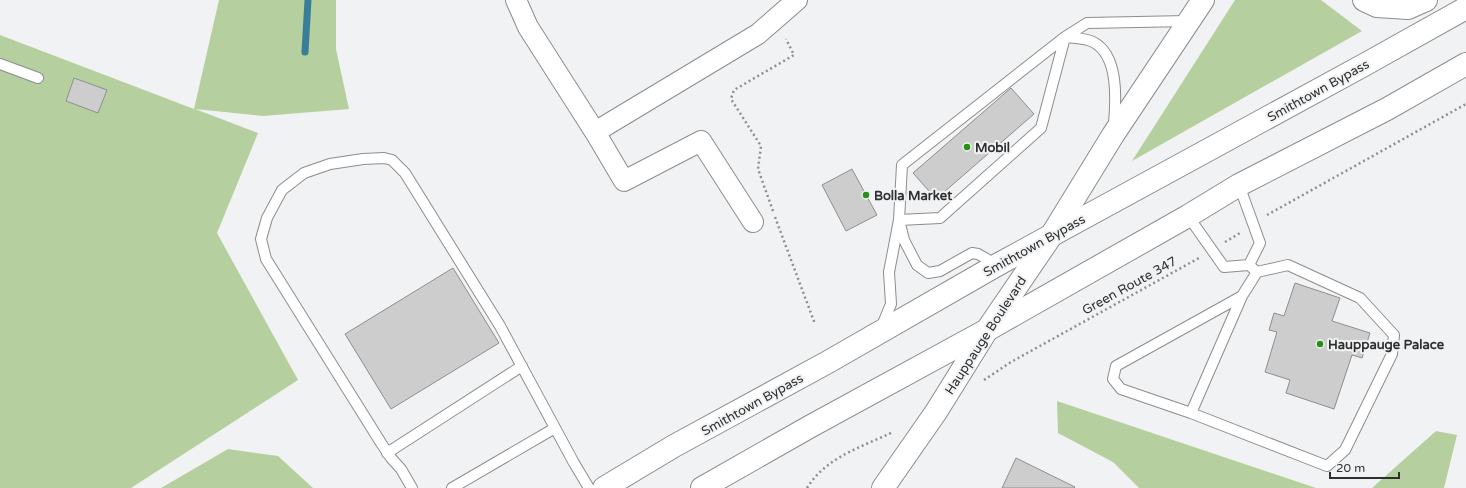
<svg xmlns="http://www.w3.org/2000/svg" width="1466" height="488" viewBox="0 0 1466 488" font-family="'Varela Round',sans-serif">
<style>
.green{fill:#b5d09e}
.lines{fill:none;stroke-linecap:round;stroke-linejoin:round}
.stream{stroke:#397e98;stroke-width:7}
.building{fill:#cecdce;stroke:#8f8e8f}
.lane-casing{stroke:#8c8d8e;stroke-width:12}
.street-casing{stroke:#8c8d8e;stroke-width:22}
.primary-casing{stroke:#8c8d8e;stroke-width:24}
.highway-casing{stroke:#8c8d8e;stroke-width:24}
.path{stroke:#8e8f90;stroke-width:2.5;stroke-dasharray:2 3;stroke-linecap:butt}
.lane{stroke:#fff;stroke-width:10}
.street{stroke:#fff;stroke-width:20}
.primary{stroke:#fff;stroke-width:22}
.highway{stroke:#fff;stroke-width:22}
.poi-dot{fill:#289014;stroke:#f1f2f3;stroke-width:1.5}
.labels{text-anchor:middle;stroke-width:4;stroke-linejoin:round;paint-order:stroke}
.street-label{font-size:13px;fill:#2f2f30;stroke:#f1f2f3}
.poi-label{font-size:13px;font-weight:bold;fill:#2f2f30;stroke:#f1f2f3;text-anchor:start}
</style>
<rect width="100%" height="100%" fill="#f1f2f3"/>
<path class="green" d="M219,0H336V49L349,109L263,116L195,109L258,133L217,233L298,380L131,488H0V35L194,109Z
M1235,0H1321L1362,31L1132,161Z
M1057,401L1316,488H1139L1113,462L1058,433Z
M1436,431L1457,435L1444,488H1372Z
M228,449L278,456L313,488H161Z"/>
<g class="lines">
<path class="stream" d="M305,52L308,0"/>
</g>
<path class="building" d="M74,78L107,90L98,113L66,101Z
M1011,88L1034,114L936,199L913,173Z
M852,169L877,215L846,231L822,185Z
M453,268L499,343L391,409L345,334Z
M1295,283L1340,298L1332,321L1370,333L1362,358L1352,355L1334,409L1286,393L1290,380L1265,372L1277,332L1269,330L1274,313L1284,316Z
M1016,458L1075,487L1074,488H1002Z"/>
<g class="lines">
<defs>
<path id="lane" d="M1065,37C1073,38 1085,38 1093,42C1119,55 1116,100 1114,124
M0,64L38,78
M1239,185L1260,243L1249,265
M1188,216L1224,267L1249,265L1257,272L1242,296L1191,413L1327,466L1345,450L1392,354L1394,335L1360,298L1288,265L1257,272
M899,220L940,218L1041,128L1065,37
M900,224L904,240L917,265L928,273L940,271L972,253L978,254L997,265
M881,328L891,304L889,272L899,220L902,165L1065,37L1087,23L1188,21
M1191,413L1121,389L1113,379L1116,366L1242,296
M387,453L522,366
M412,488L401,469L391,458L381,443L266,259L261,239L267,218L282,190L304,173L330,164L363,159L384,158L392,160L405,173L500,326L574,463L589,488
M452,488L555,428"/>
<path id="street" d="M516,0L528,27L595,132
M753,222L701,141L624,181L595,132L758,34L797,0"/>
<path id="primary" d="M883,488L936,412L987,330L1051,236L1113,135L1203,0"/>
<path id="highway" d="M1364,0L1377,6L1408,8L1426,0
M604,488L674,446L828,362L997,265L1364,65L1466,8
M702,488L811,426L987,330L1188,216L1239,185L1387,109L1466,64"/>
</defs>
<use href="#lane" class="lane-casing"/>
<use href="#street" class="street-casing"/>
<use href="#primary" class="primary-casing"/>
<use href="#highway" class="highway-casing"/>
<path class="path" d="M773,211L758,169L761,146L731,99L734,90L794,55L786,39
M1267,215L1466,104
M775,217L815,324
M1225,242L1240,233
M984,380L1011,362L1199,258
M807,488C826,457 862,447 893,432"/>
<use href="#lane" class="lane"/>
<use href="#street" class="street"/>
<use href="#primary" class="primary"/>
<use href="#highway" class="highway"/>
</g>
<g class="poi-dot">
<circle cx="967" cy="147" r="4"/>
<circle cx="866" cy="195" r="4"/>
<circle cx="1320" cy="344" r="4"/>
</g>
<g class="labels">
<g class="street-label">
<text transform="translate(1318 90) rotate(-29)" y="5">Smithtown Bypass</text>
<text transform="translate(1034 245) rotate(-29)" y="5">Smithtown Bypass</text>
<text transform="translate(1129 285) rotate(-29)" y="5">Green Route 347</text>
<text transform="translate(985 335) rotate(-57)" y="5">Hauppauge Boulevard</text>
<text transform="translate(752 404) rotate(-29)" y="5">Smithtown Bypass</text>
</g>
<g class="poi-label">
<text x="975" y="152">Mobil</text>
<text x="874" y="200">Bolla Market</text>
<text x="1328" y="349">Hauppauge Palace</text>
</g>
</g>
<path d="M1330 472v6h69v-6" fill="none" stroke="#2f2f30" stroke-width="2"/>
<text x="1336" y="472" font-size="12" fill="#2f2f30" stroke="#f1f2f3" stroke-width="3" paint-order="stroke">20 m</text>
</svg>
